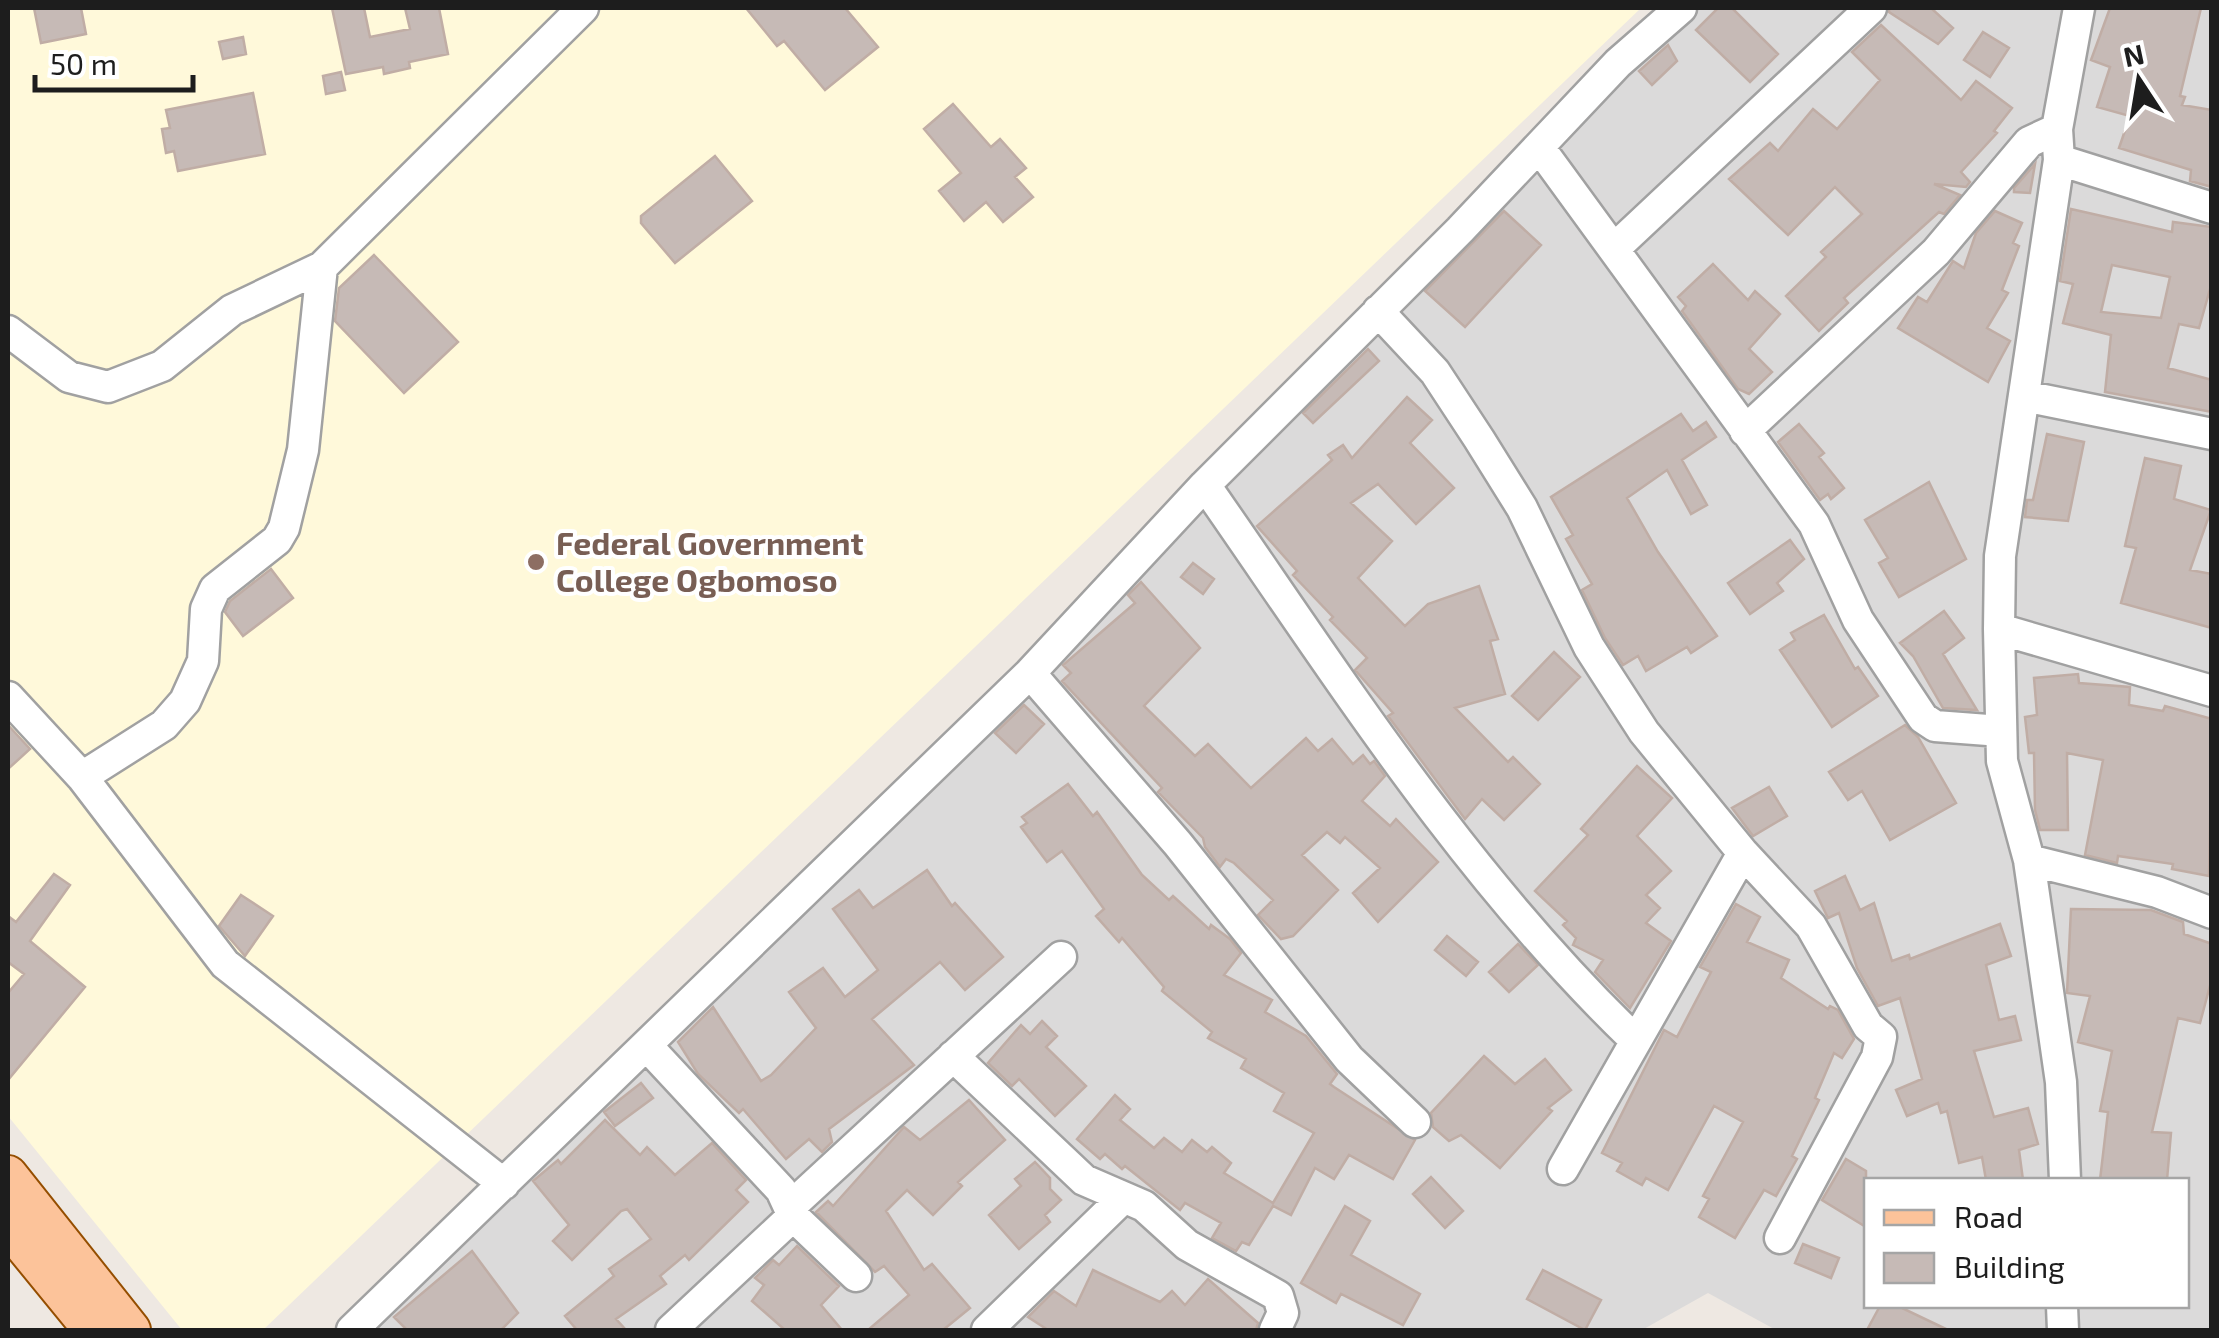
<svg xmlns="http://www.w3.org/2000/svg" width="2219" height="1338" viewBox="0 0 2219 1338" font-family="'Exo 2',sans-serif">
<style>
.residential{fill:#dbdada;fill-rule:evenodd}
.education{fill:#fff9da}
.building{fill:#c6bab6;stroke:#c0ada5;stroke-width:2.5;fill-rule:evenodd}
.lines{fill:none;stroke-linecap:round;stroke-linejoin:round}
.minor-casing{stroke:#a1a1a1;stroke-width:35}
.major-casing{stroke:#954e00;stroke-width:42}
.minor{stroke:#fff;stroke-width:30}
.major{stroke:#fcc39a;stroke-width:38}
.education-dot{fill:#8d6e63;stroke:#fff;stroke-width:4}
.labels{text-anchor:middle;stroke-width:8;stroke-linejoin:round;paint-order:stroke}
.education-label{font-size:32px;font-weight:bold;fill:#785e54;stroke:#fff;text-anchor:start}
</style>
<rect width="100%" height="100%" fill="#eee8e2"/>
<path class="residential" d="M1690,8H2211V1330H1776L1708,1293L1642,1330H368ZM1866,1180H2186V1306H1866Z"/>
<path class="education" d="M8,8H1641L263,1330H182L8,1116Z"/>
<path class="building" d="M34,8H81L86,34L41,43Z
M332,8H364L370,37L410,29L405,8H439L448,54L409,62L410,68L384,74L383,67L346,74Z
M746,8H845L878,47L825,90L784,41L777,46Z
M1718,8H1732L1778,54L1750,82L1696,30Z
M1889,8H1931L1953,28L1938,44L1889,12Z
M2110,8H2201L2180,96L2185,97L2182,105L2212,110V187L2190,181L2191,170L2119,148L2130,116L2097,107L2110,67L2091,60Z
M1881,25L1961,100L1976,81L2012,108L1994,131L1997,133L1961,172L1970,182L1966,187L1934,184L1960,195L1944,214L1939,212L1844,298L1848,303L1819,331L1786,296L1826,257L1821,252L1862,214L1835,187L1788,235L1729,179L1770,143L1778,151L1813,109L1837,129L1880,80L1852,52Z
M1983,32L2009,48L1990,77L1964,60Z
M243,37L246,54L223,59L219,42Z
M1668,45L1677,61L1652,85L1639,71Z
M341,72L345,90L326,94L323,76Z
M253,93L265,154L178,171L174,151L166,153L162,129L170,128L166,110Z
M953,104L991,147L1000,139L1026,168L1015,177L1033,197L1003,222L986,202L964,221L939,191L961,173L924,129Z
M715,156L752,201L675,263L641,223V216Z
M2035,164L2030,193L2014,192V188Z
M2071,209L2172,232L2173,222L2212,227V282L2199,328L2179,324L2168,368L2212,380V412L2105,392L2111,335L2063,323L2073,284L2060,281ZM2112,265L2170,277L2161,318L2101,312Z
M1504,211L1541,245L1465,327L1425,291Z
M1995,211L2022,223L2013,243L2019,246L2002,290L2008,293L1987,328L2010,341L1988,382L1898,328L1918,297L1927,302L1953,261L1964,268L1976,233Z
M374,255L458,342L404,393L335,321L339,288Z
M1713,264L1748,300L1755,291L1780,314L1749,349L1772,372L1749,394L1738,389L1682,311L1686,306L1678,297Z
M1368,349L1379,361L1313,423L1303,413Z
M1407,397L1432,420L1410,443L1454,488L1416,524L1378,484L1351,503L1392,541L1358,578L1405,626L1428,604L1479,586L1498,639L1490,641L1505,694L1455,708L1508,762L1513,757L1540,784L1504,820L1482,799L1465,819L1388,716L1393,713L1355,670L1367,658L1330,620L1333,617L1293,575L1297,571L1257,526L1332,460L1328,455L1343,445L1352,458Z
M1681,414L1693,431L1706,422L1716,437L1682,460L1707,505L1691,514L1667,470L1627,498L1658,552L1717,636L1691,653L1687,647L1646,671L1638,656L1623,665L1605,638L1582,590L1592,584L1566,539L1573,535L1551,497Z
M1799,424L1824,453L1819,457L1844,488L1831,499L1828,494L1820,500L1778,442Z
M2047,434L2084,442L2068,521L2025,517L2027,500H2033Z
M2145,458L2181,466L2174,499L2211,510L2190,570L2212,574V628L2121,603L2136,548L2125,546Z
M1929,482L1966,559L1899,597L1879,563L1888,558L1865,520Z
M1790,540L1804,559L1777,583L1783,591L1750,614L1728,583Z
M1193,563L1214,579L1203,594L1181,577Z
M271,569L293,598L243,636L225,612L230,601Z
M1141,582L1200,648L1144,706L1195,756L1208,744L1251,788L1306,738L1318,751L1332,739L1353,764L1363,755L1370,764L1374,761L1385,776L1362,801L1390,826L1396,819L1438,862L1378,922L1353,893L1380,868L1345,837L1340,843L1327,832L1302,855L1338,890L1293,936L1281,939L1258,915L1273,900L1234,863L1226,859L1220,867L1205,847L1203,838L1158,792L1162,788L1062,681L1071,673L1063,665L1135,603L1128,595Z
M1944,611L1964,638L1943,654L1977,710L1943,708L1913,656L1900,643Z
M1824,615L1855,669L1858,667L1878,696L1832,727L1780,650L1795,640L1791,633Z
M1554,652L1580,677L1538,720L1512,696Z
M2078,674L2079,683L2130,687L2129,705L2163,711L2165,706L2212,719L2209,876L2172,869L2173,864L2118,856L2117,863L2085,855L2103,760L2067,753L2068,830H2040L2035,810L2034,753H2029L2025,717L2037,715L2034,678Z
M1024,705L1044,724L1016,753L995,733Z
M8,725L30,749L8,769Z
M1905,725L1918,737L1956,803L1890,840L1862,791L1848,800L1829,772Z
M1637,766L1672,798L1637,836L1671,871L1646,895L1660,908L1646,923L1671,941L1630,1008L1595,972L1603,960L1573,945L1576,938L1563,925L1567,921L1535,891L1588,835L1581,829Z
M1068,784L1093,816L1097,812L1142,875L1169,900L1173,896L1209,929L1211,925L1230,939L1241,953L1224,975L1272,1000L1265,1012L1306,1036L1337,1074L1330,1084L1334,1087L1415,1140L1393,1179L1349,1155L1334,1179L1315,1168L1291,1215L1273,1206L1249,1245L1242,1242L1236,1251L1212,1238L1221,1223L1185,1203L1180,1210L1125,1166L1122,1169L1105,1154L1100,1159L1077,1139L1115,1095L1130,1109L1120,1120L1154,1148L1164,1138L1182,1152L1192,1140L1207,1152L1212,1147L1231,1163L1224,1173L1273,1203L1314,1133L1274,1111L1284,1093L1241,1068L1246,1059L1208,1038L1212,1032L1162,991L1164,987L1122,938L1119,942L1096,916L1104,909L1062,851L1047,862L1021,827L1027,823L1022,817Z
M1769,787L1787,816L1753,836L1732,808Z
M927,870L952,906L955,903L1003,957L965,990L940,962L872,1019L914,1065L829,1129L832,1142L822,1152L809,1139L786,1159L743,1109L739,1113L698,1074L678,1042L713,1007L761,1081L771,1075L816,1028L789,992L823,968L845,997L878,970L833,909L859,890L873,908Z
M54,874L70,885L30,941L85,987L8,1080V993L24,974L8,962V916L16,922Z
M1845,876L1860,910L1874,903L1892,961L1909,955L1910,959L2000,924L2011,956L1986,965L1999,1020L2015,1016L2021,1040L1974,1051L1994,1117L2028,1108L2038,1144L2019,1150L2023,1180H1986L1982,1157L1959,1163L1947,1111L1941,1113L1938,1103L1907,1116L1896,1090L1922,1079L1900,998L1878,1006L1857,968L1839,913L1828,918L1815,891Z
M241,895L273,916L245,956L219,926Z
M1736,904L1760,917L1747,942L1789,960L1781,978L1828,1009L1830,1006L1838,1010L1854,1039L1842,1058L1834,1053L1815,1098L1819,1100L1792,1156L1797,1159L1776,1196L1764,1190L1735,1238L1699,1217L1709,1199L1703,1196L1743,1122L1714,1106L1668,1190L1646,1178L1642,1185L1617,1171L1622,1163L1602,1153L1664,1030L1677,1037L1711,972L1700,967Z
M2071,909L2151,910L2183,922L2184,934L2212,944V978L2200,1023L2178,1018L2152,1132L2171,1133L2167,1180H2100L2108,1112L2100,1111L2112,1051L2078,1042L2090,996L2067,993Z
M1447,936L1478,962L1466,976L1435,950Z
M1518,944L1538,965L1509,992L1489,972Z
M1042,1021L1057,1036L1046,1047L1086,1086L1055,1116L1019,1079L1012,1086L988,1063L1021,1025L1030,1034Z
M1484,1056L1515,1084L1545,1059L1571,1090L1548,1108L1552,1111L1500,1168L1461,1135L1449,1141L1433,1127L1431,1113Z
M641,1083L653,1098L615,1126L604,1112Z
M969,1100L1005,1140L958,1182L962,1186L933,1215L907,1190L886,1211L924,1270L932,1264L970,1308L943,1330H868L909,1295L884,1266L875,1272L816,1212L828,1201L833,1206L904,1127L920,1140Z
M605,1120L640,1155L647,1147L675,1175L712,1143L746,1180L736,1190L748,1202L689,1260L685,1255L660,1276L666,1284L616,1319L626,1330H577L565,1316L614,1276L609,1269L651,1239L627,1209L621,1211L572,1260L553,1241L569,1225L533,1181L558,1160L561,1164Z
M1846,1159L1866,1171V1227L1822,1200Z
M1035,1162L1050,1178V1189L1061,1200L1045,1215L1050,1222L1019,1249L989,1215L1021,1186L1015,1179Z
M1431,1177L1463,1211L1445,1228L1413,1194Z
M1345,1206L1370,1221L1351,1255L1420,1294L1403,1325L1341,1294L1336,1303L1301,1283Z
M1803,1244L1839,1258L1831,1278L1795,1263Z
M797,1246L839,1286L821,1305L842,1330H785L752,1301L764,1285L755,1278L773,1260L779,1265Z
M472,1251L518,1313L501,1330H407L394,1317Z
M1093,1270L1160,1302L1172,1291L1185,1305L1208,1279L1258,1323L1256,1330H1048L1028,1317L1054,1291L1076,1306Z
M1543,1270L1601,1300L1585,1330L1527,1299Z
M1880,1306H1898L1948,1330H1867Z"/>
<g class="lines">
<defs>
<path id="minor" d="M1539,147L1814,524L1858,620L1923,718L1935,726L2001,731
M2059,160L2212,208
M1615,248L1871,8
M1378,311L1435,372L1479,439L1522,508L1589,647L1644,732L1743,853L1811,926L1868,1026L1881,1037L1877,1057L1780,1238
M8,331L69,377L108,387L162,366L232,310L322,267
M2024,396L2212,434
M1745,431L1936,252L2029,142L2057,129
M1205,485C1340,679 1463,874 1633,1038
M1999,629L2212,691
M1030,673L1178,844L1349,1059L1415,1122
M8,697L82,777L225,964L504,1184
M82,777L164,725L185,701L203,661L206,609L215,589L277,540L284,528L303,450L322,267L583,8
M2029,860L2157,892L2212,913
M647,1046L781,1190L793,1216L671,1330
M953,1056L1084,1180L1144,1206L1187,1245L1278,1296L1283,1313L1275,1330
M1563,1169L1743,853
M2065,1180L2061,1082L2029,860L2002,761L1999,629L2000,556L2059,160L2057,129L2079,8
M790,1207L1061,957
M793,1216L856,1276
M2062,1306L2063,1330
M352,1330L1030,673L1205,485L1460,230L1618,63L1681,8
M987,1330L1122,1199"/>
<path id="major" d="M8,1175L131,1330
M8,1226L93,1330"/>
</defs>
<use href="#minor" class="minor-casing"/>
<use href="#major" class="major-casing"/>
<use href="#minor" class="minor"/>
<use href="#major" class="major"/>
</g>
<circle class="education-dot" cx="536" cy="562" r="10"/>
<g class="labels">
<g class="education-label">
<text x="556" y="555">Federal Government<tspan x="556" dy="37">College Ogbomoso</tspan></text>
</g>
</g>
<rect width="2219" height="1338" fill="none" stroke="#1d1d1d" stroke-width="20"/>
<rect x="1864" y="1178" width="325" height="130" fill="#ffffff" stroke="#a5a5a5" stroke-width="2.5"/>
<rect x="1884" y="1210" width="50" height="15" fill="#fcc39a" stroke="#a5a5a5" stroke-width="2.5"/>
<text x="1954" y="1228" font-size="30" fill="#1d1d1d">Road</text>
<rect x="1884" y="1253" width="50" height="30" fill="#c6bab6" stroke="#a5a5a5" stroke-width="2.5"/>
<text x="1954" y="1278" font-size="30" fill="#1d1d1d">Building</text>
<g transform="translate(2139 80) rotate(348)" stroke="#ffffff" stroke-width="8" paint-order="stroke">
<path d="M0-8L18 38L0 25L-18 38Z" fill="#1d1d1d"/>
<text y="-15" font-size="28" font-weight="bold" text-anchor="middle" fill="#1d1d1d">N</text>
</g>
<path d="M35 75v15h158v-15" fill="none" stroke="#1d1d1d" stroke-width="5"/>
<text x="50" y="75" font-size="30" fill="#1d1d1d" stroke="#ffffff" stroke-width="8" paint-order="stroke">50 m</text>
</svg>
